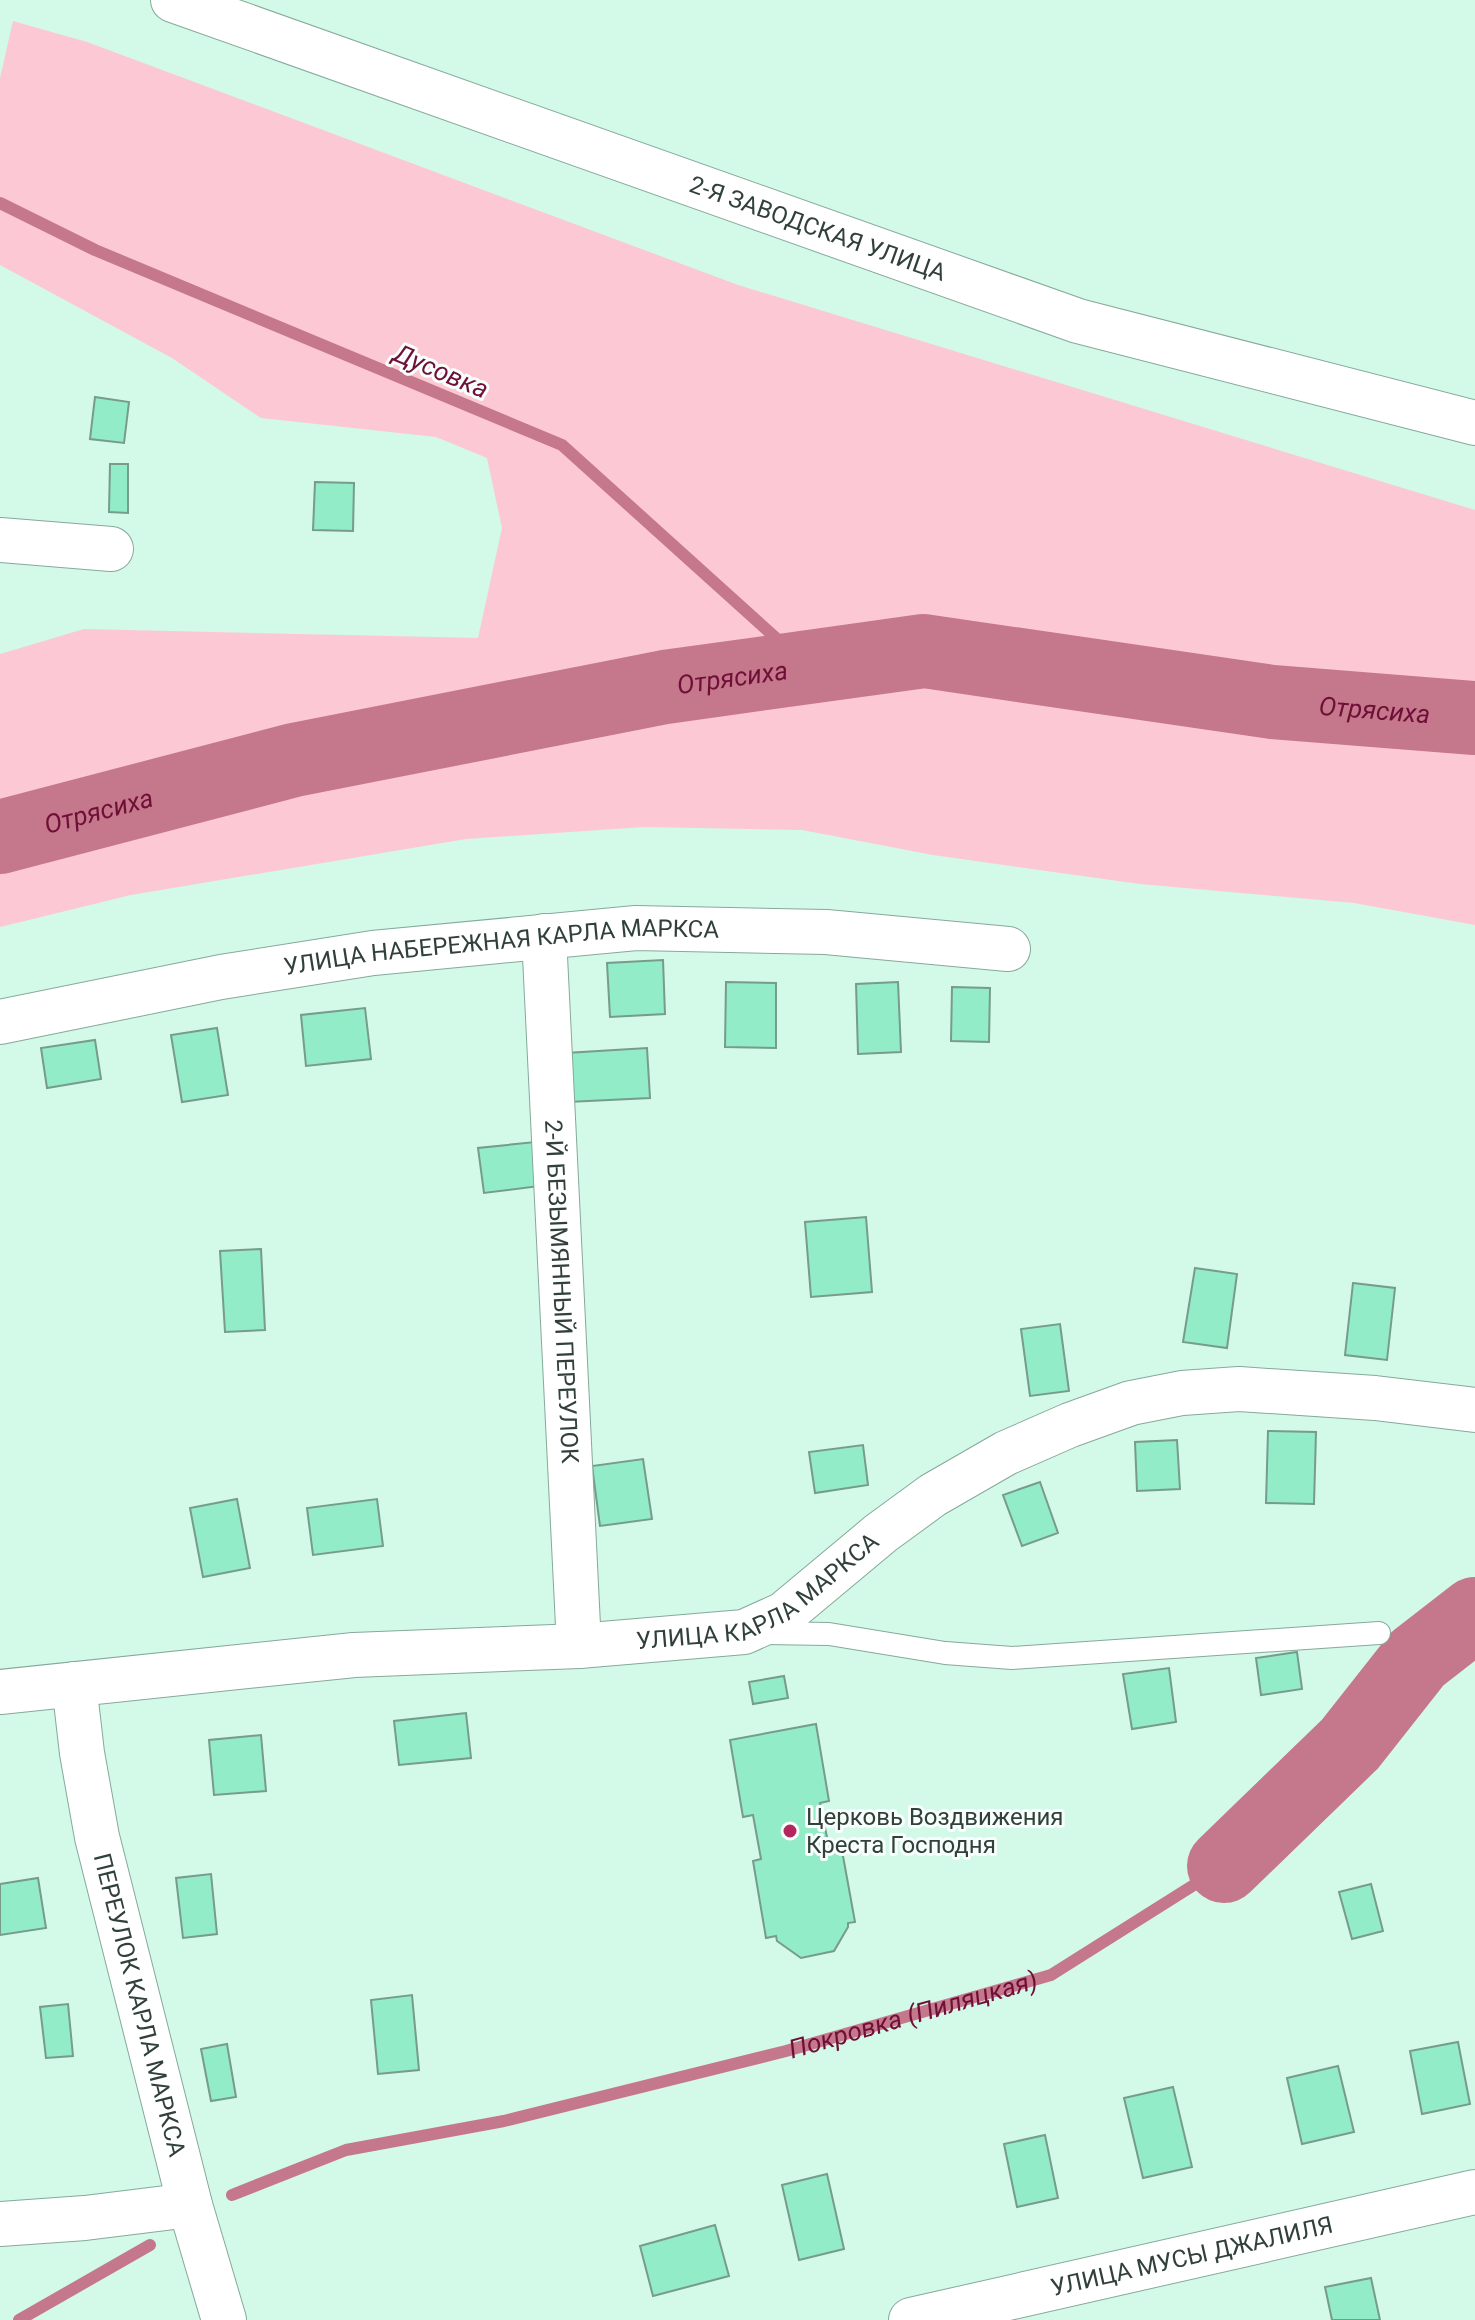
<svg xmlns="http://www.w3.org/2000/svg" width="1475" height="2320" viewBox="0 0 1475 2320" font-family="Roboto,sans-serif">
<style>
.green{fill:#fcc8d4}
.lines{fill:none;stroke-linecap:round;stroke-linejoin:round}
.stream{stroke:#c5778c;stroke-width:12}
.river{stroke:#c5778c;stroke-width:74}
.building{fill:#92ecc8;stroke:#779b8c;stroke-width:2}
.service-casing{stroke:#86a99a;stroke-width:24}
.minor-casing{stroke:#86a99a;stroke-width:46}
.service{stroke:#fff;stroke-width:22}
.minor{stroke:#fff;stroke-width:44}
.poi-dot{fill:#b3265e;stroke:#f7fefb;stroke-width:3}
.labels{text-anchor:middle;stroke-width:6;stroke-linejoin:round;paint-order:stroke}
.street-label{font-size:24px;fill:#31403a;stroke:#f7fefb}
.poi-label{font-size:24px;fill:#31403a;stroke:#f7fefb;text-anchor:start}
.water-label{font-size:26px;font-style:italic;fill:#6f0f37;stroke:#f7fefb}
</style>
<rect width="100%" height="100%" fill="#d3f9e8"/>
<path class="green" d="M13,21L87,42L738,285L1475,510V925L1354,903L1140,884L933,855L802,830L644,827L466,839L131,895L0,927V654L84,629L478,638L502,528L487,458L436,437L261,418L172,358L0,265V78Z"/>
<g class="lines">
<g class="stream">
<path d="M0,203L95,250L562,445L808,667"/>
<path id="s1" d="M232,2195L346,2150L504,2121L786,2051L1051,1975L1224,1866"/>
<path d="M19,2320L150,2245"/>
</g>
<g class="river">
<path id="s2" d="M0,837L294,760L665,687L924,651L1272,702L1475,718"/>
<path d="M1224,1866L1350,1744L1417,1659L1475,1614"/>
</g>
</g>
<path class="building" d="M95,397L129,402L124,443L90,439Z
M110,464H128V513L109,512Z
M315,482L354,483L353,531L313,530Z
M663,960L665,1014L610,1017L607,963Z
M726,982L776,983V1048L725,1047Z
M898,982L901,1052L858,1054L856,984Z
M952,987L990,988L989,1042L951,1041Z
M365,1008L371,1059L306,1066L301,1015Z
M217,1028L228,1095L182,1102L171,1035Z
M95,1040L101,1079L47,1088L41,1048Z
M647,1048L650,1098L568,1102L566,1053Z
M535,1142L540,1186L484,1193L478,1148Z
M866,1217L872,1292L811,1297L805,1222Z
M261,1249L265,1330L225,1332L220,1251Z
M1195,1268L1237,1274L1227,1348L1183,1342Z
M1353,1283L1395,1288L1387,1360L1345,1355Z
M1060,1324L1069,1391L1030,1396L1021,1329Z
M1268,1431L1316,1432L1314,1504L1266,1503Z
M1177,1440L1180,1489L1137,1491L1135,1442Z
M863,1445L868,1485L815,1493L809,1452Z
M643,1459L652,1519L600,1526L592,1466Z
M1040,1482L1058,1533L1022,1546L1003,1495Z
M237,1499L250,1568L203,1577L190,1508Z
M377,1499L383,1546L313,1555L307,1508Z
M1297,1652L1302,1689L1261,1695L1256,1658Z
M1169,1668L1176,1722L1132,1729L1123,1674Z
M784,1676L788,1698L753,1704L749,1682Z
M466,1713L471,1758L399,1765L394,1721Z
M816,1724L829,1801L820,1803L829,1847L841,1845L855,1922L848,1923V1927L834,1951L801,1958L777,1941L776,1936L766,1938L753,1861L761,1859L753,1815L743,1817L730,1740Z
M261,1735L266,1791L214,1795L209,1740Z
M211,1874L217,1934L183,1938L176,1878Z
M38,1878L46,1928L0,1935V1884Z
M1371,1884L1383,1931L1352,1939L1339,1892Z
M412,1995L419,2070L378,2074L371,2000Z
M68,2004L73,2056L46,2058L40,2007Z
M1458,2042L1470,2104L1422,2114L1410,2051Z
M227,2044L236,2097L211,2101L201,2049Z
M1338,2066L1354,2132L1302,2144L1287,2078Z
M1173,2087L1192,2167L1143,2178L1124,2098Z
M1045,2135L1058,2198L1017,2207L1004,2144Z
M827,2174L844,2249L799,2260L782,2185Z
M715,2225L729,2276L653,2296L640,2246Z
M1371,2278L1380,2320H1332L1325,2287Z"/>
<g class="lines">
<defs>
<path id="service" d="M765,1633L829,1634L945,1653L1012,1658L1379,1633"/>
<g id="minor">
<path id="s3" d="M173,0L1078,321L1475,423"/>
<path d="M0,540L111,549"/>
<path id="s4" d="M544,936L579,1646"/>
<path id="s5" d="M0,1022L221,977L373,953L636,928L826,932L1008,949"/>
<path id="s6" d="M74,1684L82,1753L97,1837L190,2205L224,2320"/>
<path id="s7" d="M0,1692L354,1655L579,1646L744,1632L784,1614L881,1533L933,1495L1006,1453L1070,1425L1131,1403L1182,1393L1239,1389L1375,1398L1475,1410"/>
<path d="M0,2224L85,2218L190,2205"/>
<path id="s8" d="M911,2320L1475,2192"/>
</g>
</defs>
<use href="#service" class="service-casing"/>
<use href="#minor" class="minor-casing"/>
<use href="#service" class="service"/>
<use href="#minor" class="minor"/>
</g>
<circle class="poi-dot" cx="790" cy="1831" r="8"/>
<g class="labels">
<g class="street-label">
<text dy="8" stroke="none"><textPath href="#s3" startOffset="684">2-Я ЗАВОДСКАЯ УЛИЦА</textPath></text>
<text dy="8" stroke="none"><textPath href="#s5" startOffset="508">УЛИЦА НАБЕРЕЖНАЯ КАРЛА МАРКСА</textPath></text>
<text dy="8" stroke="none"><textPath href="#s4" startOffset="356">2-Й БЕЗЫМЯННЫЙ ПЕРЕУЛОК</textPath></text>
<text dy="8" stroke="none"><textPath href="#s7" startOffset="774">УЛИЦА КАРЛА МАРКСА</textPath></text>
<text dy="8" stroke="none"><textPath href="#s6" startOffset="328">ПЕРЕУЛОК КАРЛА МАРКСА</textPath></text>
<text dy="8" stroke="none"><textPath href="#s8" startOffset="288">УЛИЦА МУСЫ ДЖАЛИЛЯ</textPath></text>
</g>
<g class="poi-label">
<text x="806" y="1825">Церковь Воздвижения<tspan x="806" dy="28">Креста Господня</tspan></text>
</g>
<g class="water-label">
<text transform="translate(441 371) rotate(23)" y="9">Дусовка</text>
<text dy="9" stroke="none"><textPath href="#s2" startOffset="750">Отрясиха</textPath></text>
<text dy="9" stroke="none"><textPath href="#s2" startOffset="1398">Отрясиха</textPath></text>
<text dy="9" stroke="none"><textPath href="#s2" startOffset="102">Отрясиха</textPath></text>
<text dy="9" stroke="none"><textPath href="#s1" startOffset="706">Покровка (Пиляцкая)</textPath></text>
</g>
</g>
</svg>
